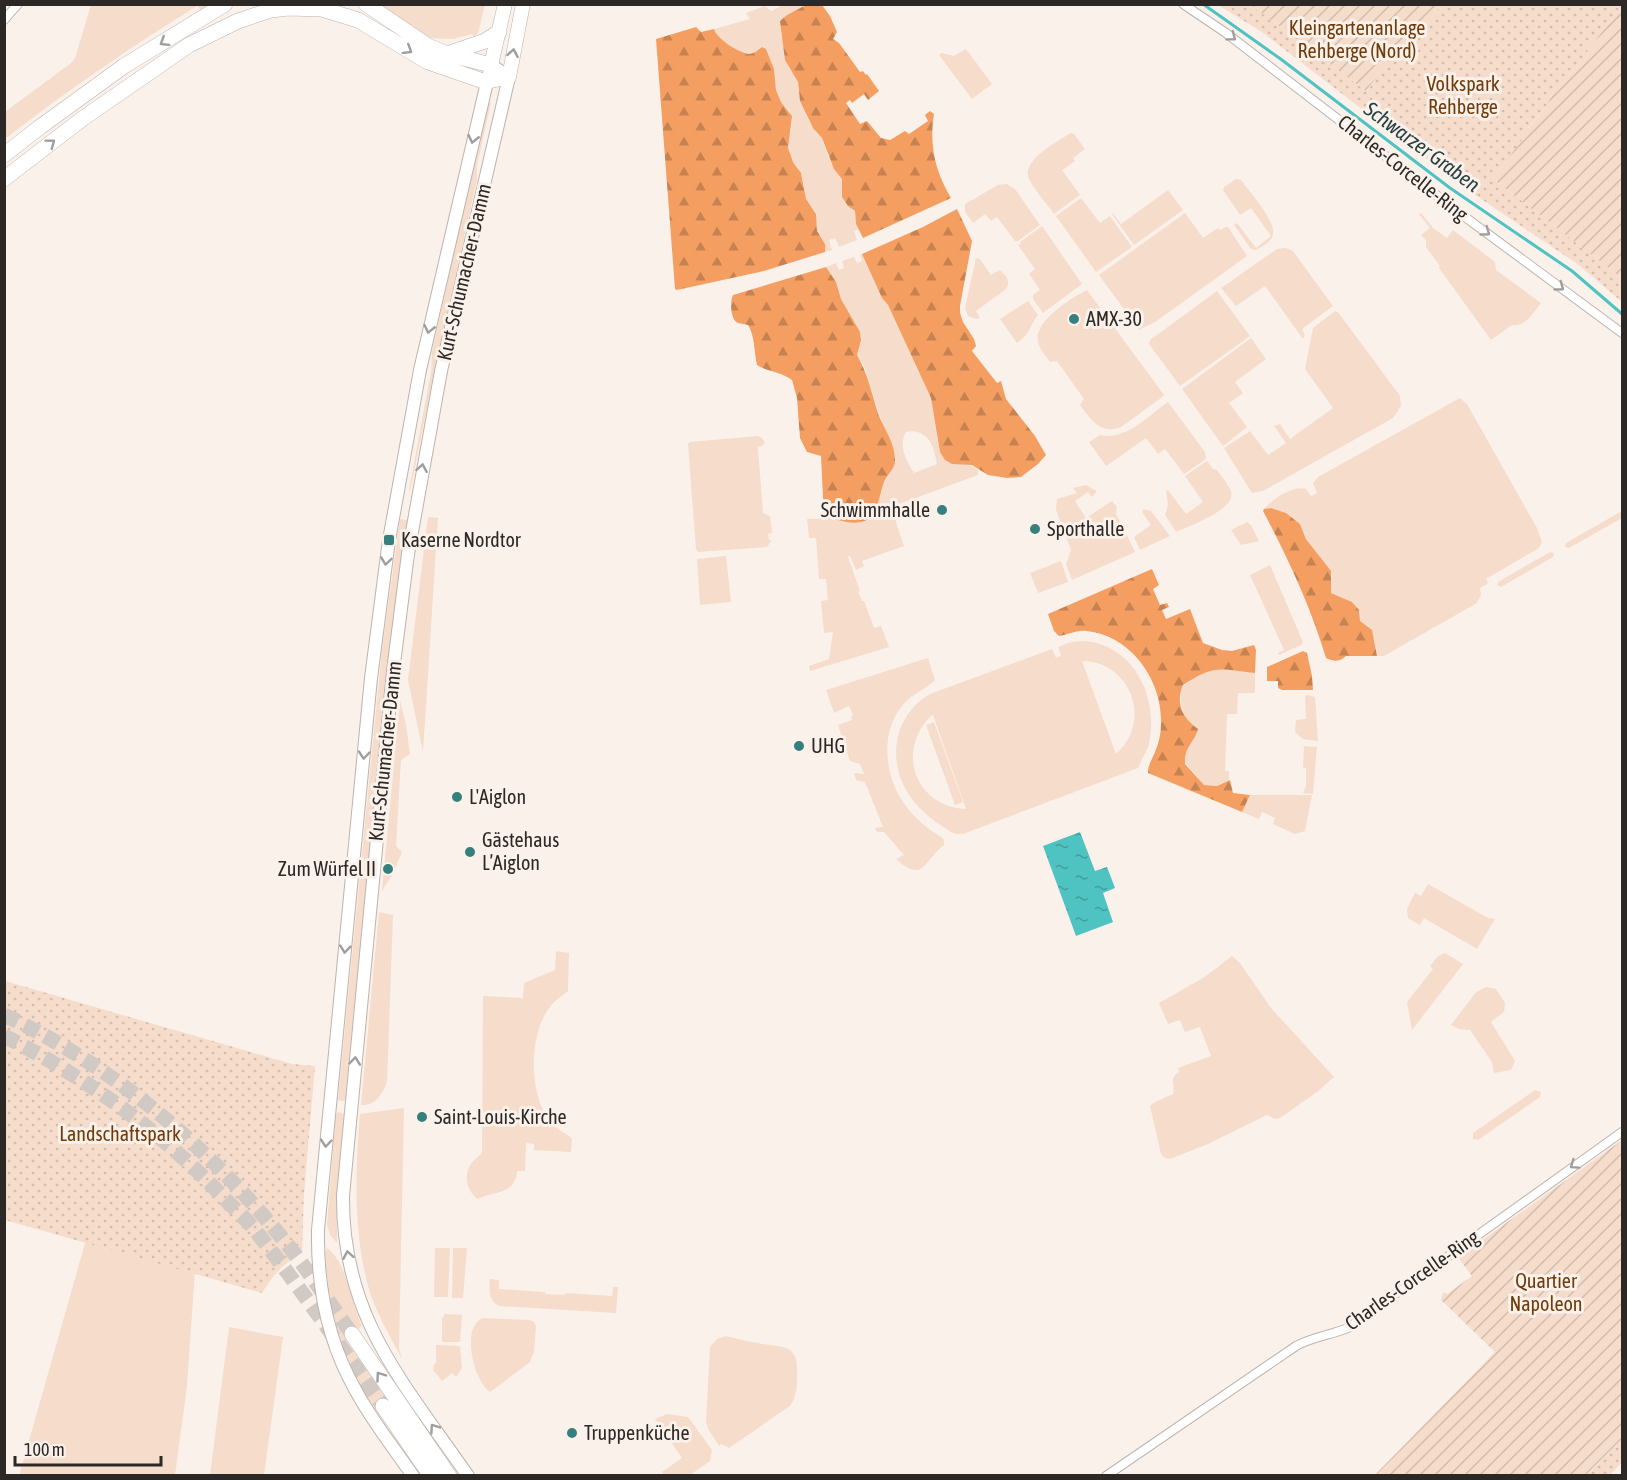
<svg xmlns="http://www.w3.org/2000/svg" width="1627" height="1480" viewBox="0 0 1627 1480" font-family="'Asap Condensed',sans-serif">
<style>
.grass{fill:#f6dccb;fill-rule:evenodd}
.forest{fill:url(#forest-firs)}
.park{fill:url(#park-dots)}
.garden{fill:url(#garden-furrows)}
.water{fill:url(#water-ripples)}
.lines{fill:none;stroke-linecap:round;stroke-linejoin:round}
.stream{stroke:#4fc2c2;stroke-width:3}
.highway-tunnel{stroke:#d1c9c4;stroke-width:15;stroke-dasharray:15 8;stroke-linecap:butt}
.street-casing{stroke:#bcb3ad;stroke-width:10}
.secondary-casing{stroke:#bcb3ad;stroke-width:14}
.primary-casing{stroke:#bcb3ad;stroke-width:15}
.highway-casing{stroke:#bcb3ad;stroke-width:16}
.street{stroke:#fff;stroke-width:8}
.secondary{stroke:#fff;stroke-width:12}
.primary{stroke:#fff;stroke-width:14}
.highway{stroke:#fff;stroke-width:15}
.oneway{stroke:#a09e9d}
.poi-dot{fill:#367f7f;stroke:#faf1eb;stroke-width:2}
.labels{text-anchor:middle;stroke-width:6;stroke-linejoin:round;paint-order:stroke}
.park-label{font-size:20px;fill:#703a09;stroke:#faf1eb}
.street-label{font-size:20px;fill:#2b2826;stroke:#faf1eb}
.poi-label{font-size:20px;fill:#2b2826;stroke:#faf1eb;text-anchor:start}
.water-label{font-size:21px;font-style:italic;fill:#274141;stroke:#faf1eb}
</style>
<defs>
<pattern id="forest-firs" width="22" height="20" patternUnits="userSpaceOnUse" patternTransform="scale(1.5)"><rect width="22" height="20" fill="#f49f61"/><path d="M5 1l3.5 6h-7zM16 11l3.5 6h-7z" fill="#c68250"/></pattern>
<pattern id="park-dots" width="8" height="8" patternUnits="userSpaceOnUse" patternTransform="scale(1.5)"><rect width="8" height="8" fill="#f6dccb"/><path d="M2 2h.1M6 6h.1" fill="none" stroke="#d3bdae" stroke-width="1.8" stroke-linecap="round"/></pattern>
<pattern id="garden-furrows" width="10" height="10" patternUnits="userSpaceOnUse" patternTransform="scale(1.5)"><rect width="10" height="10" fill="#f6dccb"/><path d="M-1 1l2-2M0 10L10 0M9 11l2-2" fill="none" stroke="#d3bdae"/></pattern>
<pattern id="water-ripples" width="26" height="14" patternUnits="userSpaceOnUse" patternTransform="scale(1.5)"><rect width="26" height="14" fill="#4fc2c2"/><path d="M2 4q2-2 4 0t4 0M15 11q2-2 4 0t4 0" fill="none" stroke="#429e9d"/></pattern>
</defs>
<rect width="100%" height="100%" fill="#faf1eb"/>
<path class="grass" d="M91,5H213L202,12L197,6C131,47 66,91 5,139V112L71,63L75,58Z
M378,5H485L478,33L474,37L472,34L453,39L425,38Z
M783,5H808L787,15L782,30L785,60L798,82L800,101L811,125L822,138L829,159L842,179V195L848,206L855,211L856,224L859,229L854,231L857,240L839,247L835,238L829,240L832,250L825,252V244L817,231L815,211L806,201L803,180L798,167L793,162L788,148L792,123L790,111L781,102L776,90L774,69L766,49C759,49 755,55 748,54C738,53 717,39 714,29L750,19L746,13L765,6L771,11Z
M966,49L992,84L972,99L939,55L942,53L954,56Z
M488,102L491,103L477,165V180L434,372L410,492L409,490L431,372L432,352Z
M1071,133L1074,134L1085,149L1073,158L1075,161L1062,170L1080,195L1054,214C1046,203 1035,191 1029,179C1020,161 1058,141 1071,133Z
M1236,179L1241,180C1249,191 1276,221 1273,234C1272,242 1262,247 1256,250L1251,249L1234,225L1237,223L1256,248L1271,236L1251,208L1240,215L1223,190L1224,187Z
M1007,184L1015,189L1040,225L1018,241H1015L997,217L991,221L985,214L973,223L965,212V204L998,185Z
M1168,190L1183,210L1134,245L1112,214L1113,213L1121,224Z
M1081,198L1100,223L1110,216L1132,247L1096,272L1056,216Z
M1185,213L1203,238L1218,228L1220,230L1225,227H1228L1247,256L1155,322L1139,330L1099,275Z
M1421,213L1433,228L1447,238L1453,230L1495,262L1496,270L1541,303C1533,313 1526,327 1512,325L1491,340L1439,268L1440,266L1426,247V240L1421,235L1430,228L1419,214Z
M1042,226L1082,284L1043,313L1033,299V295L1040,290L1029,274L1035,269L1018,245L1021,244L1020,242Z
M1286,248L1293,251L1333,306L1302,329L1305,335L1303,339L1265,286L1236,306L1221,288L1277,249Z
M862,254L882,298L888,305L931,398L940,452L952,464H964L978,469V475L891,507L904,546L862,561L864,566L856,570L850,556L848,557L860,591L858,592L862,601H864L874,628L881,626L889,647L810,671L809,666L829,659L833,632L824,633L821,601L828,600L826,579H819L816,538H809L807,519L830,518L845,522H861L867,520L877,505L884,484L896,461L894,450L880,417L864,366L857,355L861,340L860,332L841,299L836,282L826,267L836,263L839,270L844,268L842,261L854,257L857,263L862,261L860,255ZM913,431C931,434 934,448 937,464L914,473C906,460 898,446 906,432Z
M976,258L980,259L991,275L999,270C1006,274 1011,282 1006,289L976,311L980,318L976,319L968,316L965,308Z
M1087,290L1164,395L1161,398L1121,427C1101,435 1091,420 1080,405L1084,399L1057,361L1050,362C1046,356 1040,350 1038,342C1033,322 1071,298 1087,290Z
M1217,291L1250,336L1180,386L1149,344L1150,340Z
M1028,301L1038,315C1028,328 1032,332 1017,343L1000,319Z
M1335,311L1338,312L1400,396L1401,406L1393,418L1263,491L1252,493L1224,448L1250,431L1268,455L1286,443L1274,426L1280,424L1290,439L1333,408L1305,369L1313,328Z
M1251,338L1266,359L1235,382L1243,393L1229,403L1247,427L1223,446L1182,389Z
M1460,398L1467,404L1537,528L1542,542L1539,548L1486,579L1488,583L1480,588L1481,595L1477,603L1384,656H1377L1374,639L1360,621L1359,610L1352,602L1331,593L1332,574L1306,538L1300,524L1286,513L1271,508L1264,509C1272,499 1294,485 1306,489L1311,496L1317,493L1313,483L1318,477Z
M1168,402L1205,452L1206,459L1184,474L1165,449L1158,454L1146,438L1106,466L1089,442L1100,435C1126,441 1148,416 1168,402Z
M758,436L762,438L765,443L761,447L758,446V449L763,513L770,516L772,533L768,534L769,540H772L767,547L698,552L696,549L688,444L690,442Z
M1207,461L1213,469L1217,470C1221,476 1228,484 1231,491C1237,509 1190,526 1176,532L1165,515L1168,505L1166,491L1168,490L1186,514L1203,502L1185,476Z
M1086,485L1097,491L1092,497L1088,492L1075,501L1086,518L1112,501L1117,507L1116,514L1135,552L1072,580L1066,564L1071,550L1056,510L1057,499L1077,493L1073,488Z
M1143,509L1151,511L1170,536L1140,550L1134,537L1151,525L1142,512Z
M1622,511V518L1569,548L1565,547L1566,543Z
M428,517L438,518L423,752L408,680Z
M400,519L407,520L393,617L345,1100L342,1101L338,1100L382,650Z
M1247,522L1251,525L1259,541L1241,545L1231,530Z
M1550,552L1554,553L1553,557L1501,587L1497,585L1498,582Z
M726,556L731,602L700,605L697,559Z
M1061,561L1068,582L1038,593L1030,573Z
M1270,565L1303,642L1301,645L1279,655L1278,653L1284,650L1250,575Z
M1086,641C1132,646 1157,693 1150,738C1149,749 1142,758 1138,768L963,834H956L951,832C937,823 922,813 912,799C886,765 892,716 930,694L1052,649L1056,658L1061,656L1058,647L1071,642ZM1082,661C1131,661 1153,722 1116,754ZM932,715H933L966,809C915,807 895,750 932,715Z
M928,658L935,680C925,690 911,694 902,706C879,734 885,779 906,806C912,814 921,823 929,829C934,833 940,835 944,840V845C923,861 924,884 896,859L904,855L884,832H877L875,828L883,827L865,782L856,780L854,773L864,774L860,764L850,761L838,725L852,720L851,717L853,715L849,706L834,713L826,690Z
M1222,668L1255,673V693H1238L1237,714H1227L1225,771H1229V780L1217,786L1204,785L1184,761L1187,748L1194,740C1189,721 1178,709 1181,688L1198,675Z
M1307,695L1315,697L1318,741L1303,739L1295,732L1296,720L1306,719L1305,697Z
M400,700L406,725L410,754L401,760L396,846L402,852L392,875L382,891Z
M934,722L963,802L955,805L926,725Z
M1304,746L1317,747L1313,794L1303,793L1306,786V768H1303Z
M1250,795H1312L1305,831L1295,834L1273,824L1275,818L1262,812L1259,819L1242,812Z
M1428,884L1488,918L1495,919L1477,949L1424,918L1420,925L1408,918L1407,909L1415,893L1421,896Z
M379,912L393,915L387,1082C382,1095 375,1106 361,1105Z
M556,951L569,953L568,991C563,995 557,999 553,1003C530,1029 529,1080 543,1110C549,1123 560,1131 572,1138L571,1152L534,1150V1144L526,1143L525,1171H517C515,1195 496,1190 478,1199C467,1192 463,1175 471,1164C474,1160 479,1156 482,1153L483,996L523,998L524,983L555,970Z
M1445,953L1463,964L1412,1030L1407,1002L1433,969L1430,966L1438,956Z
M1232,956L1240,963L1271,1008L1334,1077L1317,1092L1280,1118L1275,1119L1267,1115L1208,1144L1170,1159L1165,1158L1161,1154L1150,1106L1153,1103L1173,1094C1176,1085 1168,1079 1179,1072L1178,1068L1211,1056L1200,1027L1185,1032L1180,1020L1168,1024L1159,1003L1203,978Z
M1486,987L1496,989L1505,1003L1504,1012L1491,1022L1515,1061L1511,1070L1494,1073L1492,1062L1470,1030L1459,1029L1451,1025L1476,992Z
M1535,1090L1541,1092L1540,1097L1478,1140L1473,1139V1133Z
M404,1108L399,1348L402,1359C391,1338 378,1316 370,1293C353,1235 355,1173 360,1114Z
M339,1112L344,1114L337,1191V1243L330,1235L327,1224L336,1114Z
M93,1215L195,1271L187,1386L175,1475L19,1476Z
M327,1248C347,1262 351,1303 362,1326L345,1339L389,1401L376,1410C349,1369 332,1324 327,1275C326,1266 324,1255 327,1248Z
M435,1248H450L448,1297H434Z
M453,1248H467L463,1298H452Z
M490,1279L499,1280V1289L545,1292V1294L565,1295V1293L612,1296L613,1287H618L616,1313L499,1306C488,1299 489,1291 490,1279Z
M445,1314L462,1315L460,1342H442V1319Z
M483,1318L530,1320L534,1322L536,1326L534,1352L530,1362L490,1392C474,1381 460,1327 483,1318Z
M229,1327L283,1337L264,1475H210Z
M726,1336C738,1339 750,1342 763,1344C786,1347 799,1346 797,1375C797,1386 797,1396 790,1406L729,1448L721,1444L719,1446L708,1429L706,1421L710,1347L717,1339Z
M436,1345L460,1346L462,1368L456,1377L452,1373L442,1381L433,1370L434,1364L436,1363Z
M667,1414L688,1417L712,1450L710,1461L690,1475H664L662,1472L682,1458L655,1419Z"/>
<path class="forest" d="M808,4L822,5L830,16L837,32L833,39L839,43L860,72L863,71L866,75L867,74L879,91L868,100L864,94L852,103L850,100L846,103L860,124L867,121L881,138L890,140L905,131L909,134L928,121L925,115L930,111L934,114C929,145 935,171 951,198L863,238L856,224L855,211L848,206L842,197V179L834,169L822,138L813,128L800,101L798,82L785,60L780,21L787,15Z
M696,27L701,32L714,29C717,39 739,53 749,54C754,54 758,50 762,47L766,49L774,69L776,90L781,102L792,116L788,148L793,162L801,173L806,199L816,214L817,231L825,244V252L764,271L677,290L675,289L656,39Z
M957,209L972,241L960,306V313L963,322L974,339L976,346L972,351L997,383L1001,381L1006,399L1035,436L1046,455L1038,464L1021,477L1007,478L988,475L972,465L952,464L945,460L940,452L931,398L888,305L882,298L862,254L923,227Z
M826,267L836,282L841,299L860,332L861,340L857,355C868,374 872,395 879,416C885,430 895,444 895,459C896,467 889,473 885,480C879,492 879,519 861,522C848,525 836,518 824,518L821,456L807,452L800,438L797,398L792,380C782,372 768,372 757,365C754,352 755,336 748,325C745,324 741,324 738,323C730,320 730,301 733,295Z
M1271,508L1286,513L1300,524L1306,539L1331,571V593L1352,602L1359,610L1360,621L1372,630L1377,656H1346C1339,662 1335,662 1326,658C1311,608 1288,558 1263,511L1264,509Z
M1152,569L1159,585L1153,589L1160,605L1167,603L1169,607L1162,610L1166,619L1190,609L1203,643L1222,650L1232,651L1254,645L1256,650L1255,673C1220,669 1215,664 1183,685C1175,703 1183,719 1198,729C1194,744 1184,746 1185,764L1204,785L1217,786L1230,780L1233,793L1250,795L1242,812L1148,773C1148,764 1152,760 1155,752C1159,743 1161,733 1161,724C1163,681 1131,635 1086,631C1076,630 1068,635 1059,636L1054,631L1048,614Z
M1303,651L1307,653L1312,676L1313,690H1282L1278,688V681H1267V667Z"/>
<path class="park" d="M1218,5H1251L1366,91L1370,87L1390,56L1406,38L1412,43L1441,5H1622L1556,93L1553,94L1547,105L1528,128L1530,130L1493,179L1622,278V302L1579,265L1459,184L1262,32Z
M5,981L292,1064L315,1066L304,1194L302,1252C284,1263 273,1275 262,1293L5,1220Z
M1622,1439V1462L1610,1475L1586,1476Z"/>
<path class="garden" d="M1251,5H1441L1412,43L1405,39L1390,56L1389,61L1366,91Z
M1622,5V278L1493,179L1529,130L1528,129L1547,105L1553,94L1556,93Z
M1622,1140V1439L1586,1475H1375L1495,1352L1441,1300L1443,1292L1447,1294L1472,1276L1460,1260V1256Z"/>
<path class="water" d="M1080,832L1095,871L1107,867L1115,888L1103,893L1113,922L1076,936L1043,846Z"/>
<g class="lines">
<path class="stream" d="M1203,4L1282,60L1450,188L1572,271L1622,314"/>
<path class="highway-tunnel" d="M4,1015C119,1069 216,1153 294,1253C314,1279 332,1307 352,1334
M4,1036C85,1077 161,1131 223,1197C234,1208 245,1218 255,1230C300,1287 341,1348 383,1406"/>
<defs>
<path id="street" d="M1183,4L1226,33L1465,217L1622,333
M4,20L18,4
M1106,1476L1296,1346C1312,1337 1331,1335 1348,1328L1622,1132"/>
<path id="secondary" d="M413,1476C394,1448 372,1421 356,1391C328,1342 317,1286 318,1230L371,678L389,540L420,370L491,65L509,77L441,371L408,554L393,671L343,1196C342,1317 403,1382 468,1476"/>
<path id="primary" d="M491,65L505,4
M486,82L509,77L523,4"/>
<path id="highway" d="M366,4L428,46L447,54L491,65
M447,54L485,41L499,32
M4,155L40,127L124,66L225,4
M4,179L82,119L189,45L238,21L271,10L288,8L322,9L358,20L428,62L486,82
M352,1334L449,1476
M383,1406L431,1476"/>
</defs>
<use href="#street" class="street-casing"/>
<use href="#secondary" class="secondary-casing"/>
<use href="#primary" class="primary-casing"/>
<use href="#highway" class="highway-casing"/>
<use href="#street" class="street"/>
<use href="#secondary" class="secondary"/>
<use href="#primary" class="primary"/>
<use href="#highway" class="highway"/>
</g>
<defs><path id="oneway-chevron" d="M-2-3.5L2.5 0L-2 3.5" fill="none" stroke-width="1.6" stroke-linecap="round" stroke-linejoin="round" transform="scale(1.5)"/></defs>
<g class="oneway">
<use href="#oneway-chevron" transform="translate(1232 37) rotate(37)"/>
<use href="#oneway-chevron" transform="translate(164 42) rotate(148)"/>
<use href="#oneway-chevron" transform="translate(408 50) rotate(32)"/>
<use href="#oneway-chevron" transform="translate(513 53) rotate(-80)"/>
<use href="#oneway-chevron" transform="translate(473 139) rotate(103)"/>
<use href="#oneway-chevron" transform="translate(51 143) rotate(-37)"/>
<use href="#oneway-chevron" transform="translate(1486 232) rotate(36)"/>
<use href="#oneway-chevron" transform="translate(1560 287) rotate(36)"/>
<use href="#oneway-chevron" transform="translate(429 329) rotate(103)"/>
<use href="#oneway-chevron" transform="translate(422 468) rotate(-80)"/>
<use href="#oneway-chevron" transform="translate(386 561) rotate(98)"/>
<use href="#oneway-chevron" transform="translate(364 755) rotate(95)"/>
<use href="#oneway-chevron" transform="translate(345 949) rotate(96)"/>
<use href="#oneway-chevron" transform="translate(355 1061) rotate(-84)"/>
<use href="#oneway-chevron" transform="translate(326 1143) rotate(95)"/>
<use href="#oneway-chevron" transform="translate(1574 1165) rotate(145)"/>
<use href="#oneway-chevron" transform="translate(348 1255) rotate(-100)"/>
<use href="#oneway-chevron" transform="translate(380 1376) rotate(-125)"/>
<use href="#oneway-chevron" transform="translate(434 1428) rotate(-125)"/>
</g>
<g class="poi-dot">
<circle cx="1074" cy="319" r="6"/>
<circle cx="942" cy="510" r="6"/>
<circle cx="1035" cy="529" r="6"/>
<rect x="383" y="534" width="12" height="12" rx="3"/>
<circle cx="799" cy="746" r="6"/>
<circle cx="457" cy="797" r="6"/>
<circle cx="470" cy="852" r="6"/>
<circle cx="388" cy="869" r="6"/>
<circle cx="422" cy="1117" r="6"/>
<circle cx="572" cy="1433" r="6"/>
</g>
<g class="labels">
<g class="park-label">
<text x="1357" y="35">Kleingartenanlage<tspan x="1357" dy="23">Rehberge (Nord)</tspan></text>
<text x="1463" y="91">Volkspark<tspan x="1463" dy="23">Rehberge</tspan></text>
<text x="120" y="1141">Landschaftspark</text>
<text x="1546" y="1288">Quartier<tspan x="1546" dy="23">Napoleon</tspan></text>
</g>
<g class="street-label">
<text transform="translate(1403 168) rotate(38)" y="7">Charles-Corcelle-Ring</text>
<text transform="translate(464 272) rotate(-77)" y="7">Kurt-Schumacher-Damm</text>
<text transform="translate(385 751) rotate(-84)" y="7">Kurt-Schumacher-Damm</text>
<text transform="translate(1412 1280) rotate(-35)" y="7">Charles-Corcelle-Ring</text>
</g>
<g class="poi-label">
<text x="1086" y="326">AMX-30</text>
<text x="930" y="517" text-anchor="end">Schwimmhalle</text>
<text x="1047" y="536">Sporthalle</text>
<text x="401" y="547">Kaserne Nordtor</text>
<text x="811" y="753">UHG</text>
<text x="469" y="804">L'Aiglon</text>
<text x="482" y="847">Gästehaus<tspan x="482" dy="23">L’Aiglon</tspan></text>
<text x="376" y="876" text-anchor="end">Zum Würfel II</text>
<text x="434" y="1124">Saint-Louis-Kirche</text>
<text x="584" y="1440">Truppenküche</text>
</g>
<g class="water-label">
<text transform="translate(1422 147) rotate(36)" y="7">Schwarzer Graben</text>
</g>
</g>
<rect width="1627" height="1480" fill="none" stroke="#2b2826" stroke-width="12"/>
<path d="M15 1456v9h146v-9" fill="none" stroke="#2b2826" stroke-width="3"/>
<text x="24" y="1456" font-size="18" fill="#2b2826" stroke="#faf1eb" stroke-width="4.5" paint-order="stroke">100 m</text>
</svg>
